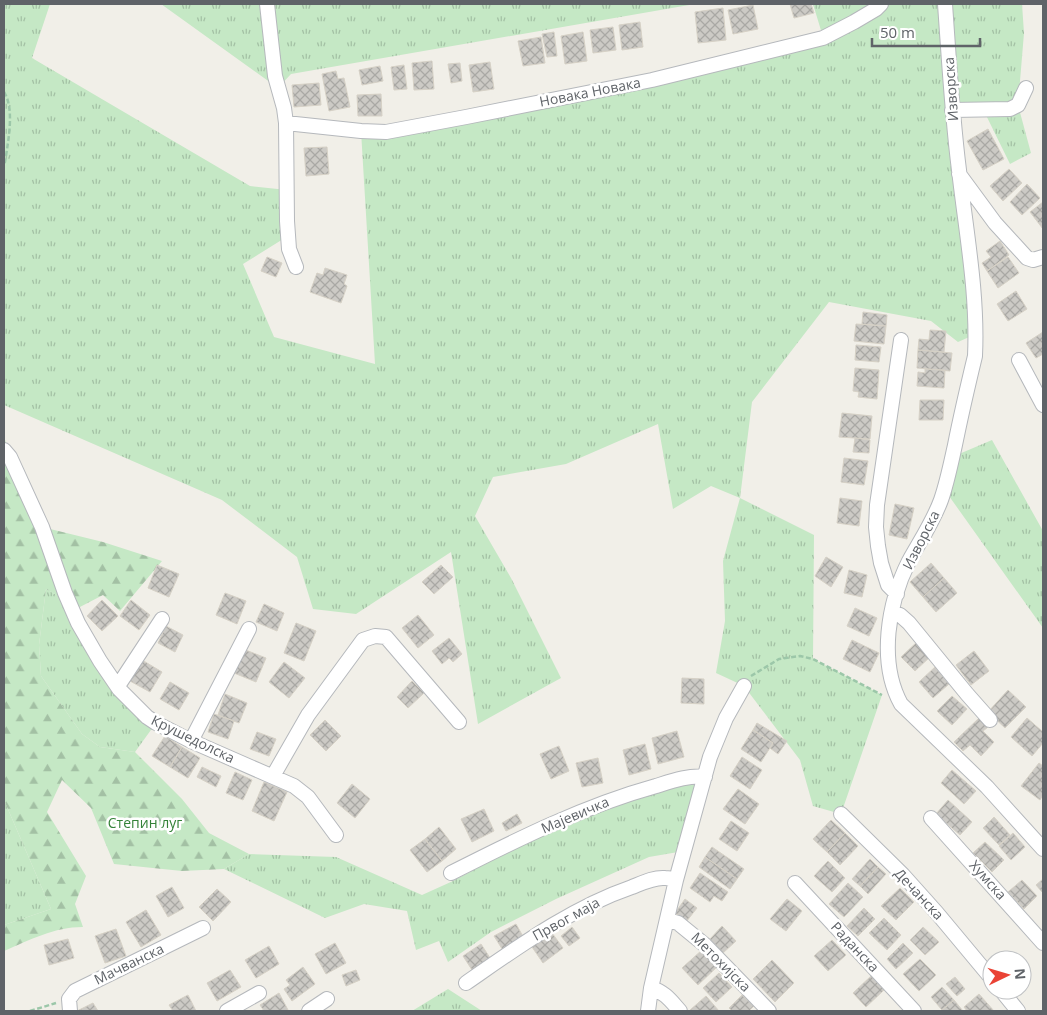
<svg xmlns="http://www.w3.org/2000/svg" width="1047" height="1015" viewBox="0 0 1047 1015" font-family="'Open Sans',sans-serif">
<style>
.grass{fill:url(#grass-tufts)}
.forest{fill:url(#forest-firs)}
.building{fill:url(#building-cross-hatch);stroke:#d6d1c6}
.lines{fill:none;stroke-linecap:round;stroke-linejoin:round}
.minor-casing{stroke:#b5b8bc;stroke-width:16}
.path{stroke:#9cc7a9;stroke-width:2.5;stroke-dasharray:5 2.5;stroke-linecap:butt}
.minor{stroke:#fff;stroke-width:14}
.labels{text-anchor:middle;stroke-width:5;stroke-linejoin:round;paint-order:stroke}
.street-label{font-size:14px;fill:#5f6368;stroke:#fff}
.park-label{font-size:14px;fill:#348238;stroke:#fff}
</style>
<defs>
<pattern id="grass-tufts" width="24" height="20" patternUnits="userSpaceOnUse" patternTransform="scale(1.25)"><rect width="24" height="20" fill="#c5e8c5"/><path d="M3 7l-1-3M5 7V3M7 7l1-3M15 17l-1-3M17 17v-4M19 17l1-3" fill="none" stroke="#a3c0a4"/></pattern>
<pattern id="forest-firs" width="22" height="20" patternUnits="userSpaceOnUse" patternTransform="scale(1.25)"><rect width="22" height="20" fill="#c5e8c5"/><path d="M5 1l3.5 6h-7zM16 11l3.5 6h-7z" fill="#a3c0a4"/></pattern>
<pattern id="building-cross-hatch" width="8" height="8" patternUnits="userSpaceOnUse" patternTransform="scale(1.25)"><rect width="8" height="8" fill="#cccac5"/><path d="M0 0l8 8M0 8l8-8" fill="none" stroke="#a9a8a4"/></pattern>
</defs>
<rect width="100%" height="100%" fill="#f1efe8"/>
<path class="grass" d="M4,4H50L32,58L250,186L287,190L288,236L243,264L274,337L375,364L361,131L413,127L823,37L813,4H1022L1024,33L1018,105L1031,153L1010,164L983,109L952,110L976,334L958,342L931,321L829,302L752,402L740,498L814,535L813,659L882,695L841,814L813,806L800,760L744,686L716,673L725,621L723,561L740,498L711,486L673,509L658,424L566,464L493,477L475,516L511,578L561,678L478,724L451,552L356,614L313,609L297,557L222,500L4,405Z
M161,4H695L291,74L278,88Z
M992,440L1043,531V628L944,489L952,457Z
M46,589L69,602L100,661L156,723L135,752L100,747L82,734L41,676L39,645Z
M705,777L684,851L649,857L556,899L491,932L448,962L439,941L416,950L407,911L364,904L325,918L224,869L249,854L336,857L422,895L453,881L595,805Z
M4,800L51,909L4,925Z
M448,989L482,1011H412Z"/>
<path class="forest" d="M4,436L10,457L42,527L103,542L162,561L120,611L103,595L78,608L46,589L39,645L41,676L82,734L100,747L135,752L182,799L209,833L249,854L224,869L182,871L114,864L91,808L62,780L47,812L86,876L75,904L83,927C54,927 30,940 4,951V925L51,909L4,800Z"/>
<path class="building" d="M790,4H811L814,13L794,18Z
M753,5L758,29L733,34L728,10Z
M723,8L726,40L698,43L695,12Z
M640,22L643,47L622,50L619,25Z
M613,27L616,50L593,53L590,30Z
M554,32L557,56L547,57L542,34Z
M583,32L587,61L565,64L561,36Z
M541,37L545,63L523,66L518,41Z
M432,61L434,89L414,90L412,63Z
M490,62L494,89L473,92L469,65Z
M460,63L462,81L451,83L448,64Z
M404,65L407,89L394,90L391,67Z
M380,66L383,81L362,85L359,70Z
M336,71L338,79L344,78L350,107L329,111L322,74Z
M319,83L321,105L294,107L292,85Z
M381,94L382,116H358L357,95Z
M988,129L1004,159L983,170L967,141Z
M327,147L329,174L306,176L304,148Z
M1009,169L1022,183L1003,201L990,186Z
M1027,184L1040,198L1022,215L1010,202Z
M1043,202V229L1030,212Z
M1000,241L1009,255L987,271L982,263L991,257L986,251Z
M267,257L282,263L276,277L261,271Z
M1008,257L1019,273L998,288L987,271Z
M325,268L347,275L344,284L347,286L341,303L310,292L317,273L323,275Z
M1016,291L1027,309L1008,321L997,304Z
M863,312L887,315L886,326L862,324Z
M856,324L886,326L884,344L854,341Z
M930,330L946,331L944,352L918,350L919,339L929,340Z
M1043,332V354L1036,358L1026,343Z
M856,345L881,347L879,362L855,360Z
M918,350L952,353L950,371L917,368Z
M855,368L879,370L877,399L858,397L859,392L853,391Z
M925,369L945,370L944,388L917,386L918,372L925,373Z
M920,400H944L943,420H919Z
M842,413L872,416L870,439L839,437Z
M855,438L870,440L869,453L853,452Z
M844,458L868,461L864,485L841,482Z
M840,498L862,501L859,526L837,523Z
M895,504L914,508L907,539L889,535Z
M826,557L843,567L831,587L815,576Z
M931,563L944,578L923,597L910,582Z
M157,565L179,574L169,597L148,588Z
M441,565L453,577L434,594L422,582Z
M849,570L867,575L862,597L844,593Z
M944,578L957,593L936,612L923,597Z
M225,593L246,601L237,624L216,615Z
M102,600L118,616L102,631L87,616Z
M131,600L150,615L139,630L120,616Z
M264,604L284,613L277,631L256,622Z
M855,608L877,618L869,636L847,626Z
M418,615L434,635L418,648L402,628Z
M296,623L316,631L304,661L284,653Z
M166,626L183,635L175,652L158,643Z
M449,638L462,654L453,662L449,658L442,664L432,651Z
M852,640L879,653L870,672L843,659Z
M918,641L932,655L915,671L901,657Z
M243,649L266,658L256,682L234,673Z
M974,651L989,671L971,685L956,665Z
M142,660L162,672L150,692L130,681Z
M284,662L305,678L289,698L269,682Z
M935,667L949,684L933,698L919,682Z
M682,678L704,679V704L681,703Z
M412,681L424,693L408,708L397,697Z
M170,682L189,693L179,710L160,699Z
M1008,690L1026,707L1005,728L988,712Z
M225,694L247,703L239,723L218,715Z
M952,696L967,709L952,725L937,711Z
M214,714L234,721L228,739L208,732Z
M979,718L988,727L983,731L994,742L981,756L970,745L963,751L954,742Z
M1027,718L1043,732V743L1032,756L1011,737Z
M325,720L341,736L326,751L310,735Z
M757,723L787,741L778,754L770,748L773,743L753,730Z
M753,730L773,743L761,762L741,749Z
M677,731L684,757L658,764L652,738Z
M257,732L276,739L269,756L250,749Z
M165,736L182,747L170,767L152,756Z
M645,744L651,769L629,775L623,750Z
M559,746L569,771L551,779L540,754Z
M182,747L200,758L188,778L170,767Z
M742,757L762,770L750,789L730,776Z
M598,758L603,783L582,787L576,763Z
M1039,763L1043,766V795L1040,800L1021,786Z
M202,767L221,776L216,787L197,777Z
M952,770L976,791L964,804L941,783Z
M235,772L252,780L243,800L226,793Z
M264,782L287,792L274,821L252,811Z
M352,784L370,799L355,818L337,803Z
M738,789L759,804L745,824L723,809Z
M948,800L972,822L960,835L936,814Z
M484,809L494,831L472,842L461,819Z
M517,814L522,823L506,831L502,823Z
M994,817L1010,835L999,845L983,828Z
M831,820L845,833L827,852L813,839Z
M731,821L749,833L737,851L719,839Z
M439,827L456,849L442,861L425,839Z
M845,833L858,846L840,865L827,852Z
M1013,833L1025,847L1011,860L999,846Z
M425,839L442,861L427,872L410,850Z
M985,842L1004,860L992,872L973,853Z
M712,847L744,869L737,879L705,857Z
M705,857L737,879L730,889L699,867Z
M870,859L878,867L860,886L852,879Z
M828,861L845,878L832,892L814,876Z
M878,867L886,874L868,894L860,886Z
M700,873L728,892L722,901L714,896L710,902L690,888Z
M1043,879V893L1036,885Z
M1022,880L1037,896L1024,909L1008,892Z
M848,883L863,897L844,917L829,904Z
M172,887L184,908L168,917L156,896Z
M900,888L914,902L896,920L881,906Z
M217,889L231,902L213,921L199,907Z
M685,899L697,908L686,922L675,913Z
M787,899L802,911L786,931L770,919Z
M864,908L875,919L858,936L847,926Z
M146,910L161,935L141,947L126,922Z
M884,918L901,935L887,950L869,933Z
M516,924L525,940L504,952L494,936Z
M722,926L736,941L723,953L710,939Z
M572,927L580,938L569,946L561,936Z
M923,927L939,942L925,955L910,940Z
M116,929L126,956L105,963L95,936Z
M552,933L563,948L543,963L532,947Z
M68,939L74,958L49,965L44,945Z
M832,940L846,955L828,971L814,956Z
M335,943L346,963L326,974L315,954Z
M903,943L913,953L896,969L887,959Z
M481,944L492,961L474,973L463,956Z
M269,946L279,964L256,978L245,960Z
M702,950L718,966L698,985L682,968Z
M920,959L936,975L919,991L903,974Z
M772,960L794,983L775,1002L753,979Z
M303,967L315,984L292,1001L284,989L290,985L286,980Z
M230,970L241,987L217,1001L207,983Z
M356,970L360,980L346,986L342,975Z
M719,973L732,987L716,1002L703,988Z
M871,976L884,990L866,1007L853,993Z
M955,977L965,989L957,996L946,984Z
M942,987L954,1000L942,1010L931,997Z
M279,993L288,1010L286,1011H264L260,1005Z
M979,994L994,1011H967L964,1007Z
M188,995L196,1011H173L169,1005Z
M742,995L754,1006L749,1011H732L729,1008Z
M706,996L719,1011H689Z
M954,1000L963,1011H944L942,1010Z
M93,1003L98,1011H77Z"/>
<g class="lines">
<defs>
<path id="minor" d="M267,4L275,76L284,108L286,123L287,221L289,249L296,267
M945,4C949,59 952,115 959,170C966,232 978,294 975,356C968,385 961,415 955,445C951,463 947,483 941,500C933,522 920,541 909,561C888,603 878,662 901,704L987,787L1043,849
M952,110L1010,109L1018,105L1026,88
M286,123L361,131L386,132L466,117L652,80L823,38L854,22L876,9L881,4
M959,174L995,223L1027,258L1033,260L1043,257
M1019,360L1043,405
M4,450L10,457L42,527L65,593L78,623L100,661L119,689L147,717L156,723L191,741L294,786L308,797L336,835
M897,594L888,585L881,563L878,546L876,527L877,505L901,340
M892,612L900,615L909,623L967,694L990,720
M118,686L162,619
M191,741L249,629
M273,776L308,715L363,640L375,636L386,637L459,722
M841,814L903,875L937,913L992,979
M931,818L1043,943
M451,873C518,839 584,806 656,786C672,781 689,775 705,777
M795,883L914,1011
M668,920L678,923L705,945L769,1011
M466,983C518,947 571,908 632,887C642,883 654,877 665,878C669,878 673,879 676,880
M651,988C665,992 671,1001 680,1011
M1001,990L1018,1011
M70,1011L69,999L75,991L203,928
M227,1011L259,993
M309,1011L327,999
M648,1011L651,988L676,880L710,757L726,718L744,686"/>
</defs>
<use href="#minor" class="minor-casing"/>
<path class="path" d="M4,92C15,109 8,142 5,162L4,164
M751,676L779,659L800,656L813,659L882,695
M30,1011L56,1003"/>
<use href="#minor" class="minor"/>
</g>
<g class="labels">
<g class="street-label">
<text transform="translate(951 89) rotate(-94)" y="5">Изворска</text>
<text transform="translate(590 92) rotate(-11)" y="5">Новака Новака</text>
<text transform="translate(921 540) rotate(-63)" y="5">Изворска</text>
<text transform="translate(193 739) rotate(26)" y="5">Крушедолска</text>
<text transform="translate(575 815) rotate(-23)" y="5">Мајевичка</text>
<text transform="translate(988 880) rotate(48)" y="5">Хумска</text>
<text transform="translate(919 894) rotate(47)" y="5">Дечанска</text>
<text transform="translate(566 919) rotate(-29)" y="5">Првог маја</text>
<text transform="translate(855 947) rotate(47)" y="5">Раданска</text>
<text transform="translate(721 962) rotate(45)" y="5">Метохијска</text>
<text transform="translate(129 964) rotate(-26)" y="5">Мачванска</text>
</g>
<g class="park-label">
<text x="145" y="828">Степин луг</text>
</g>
</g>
<rect width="1047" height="1015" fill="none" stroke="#5f6368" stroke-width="10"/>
<g transform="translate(1007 975) rotate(85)"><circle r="24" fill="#ffffff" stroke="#bfc1c3"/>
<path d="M0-4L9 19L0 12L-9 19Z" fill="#ea4335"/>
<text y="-8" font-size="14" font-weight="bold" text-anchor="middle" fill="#5f6368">N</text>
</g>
<path d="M872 38v8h108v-8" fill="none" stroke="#5f6368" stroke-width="2.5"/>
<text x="880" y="38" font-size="15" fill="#5f6368" stroke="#ffffff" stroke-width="4" paint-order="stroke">50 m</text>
</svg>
